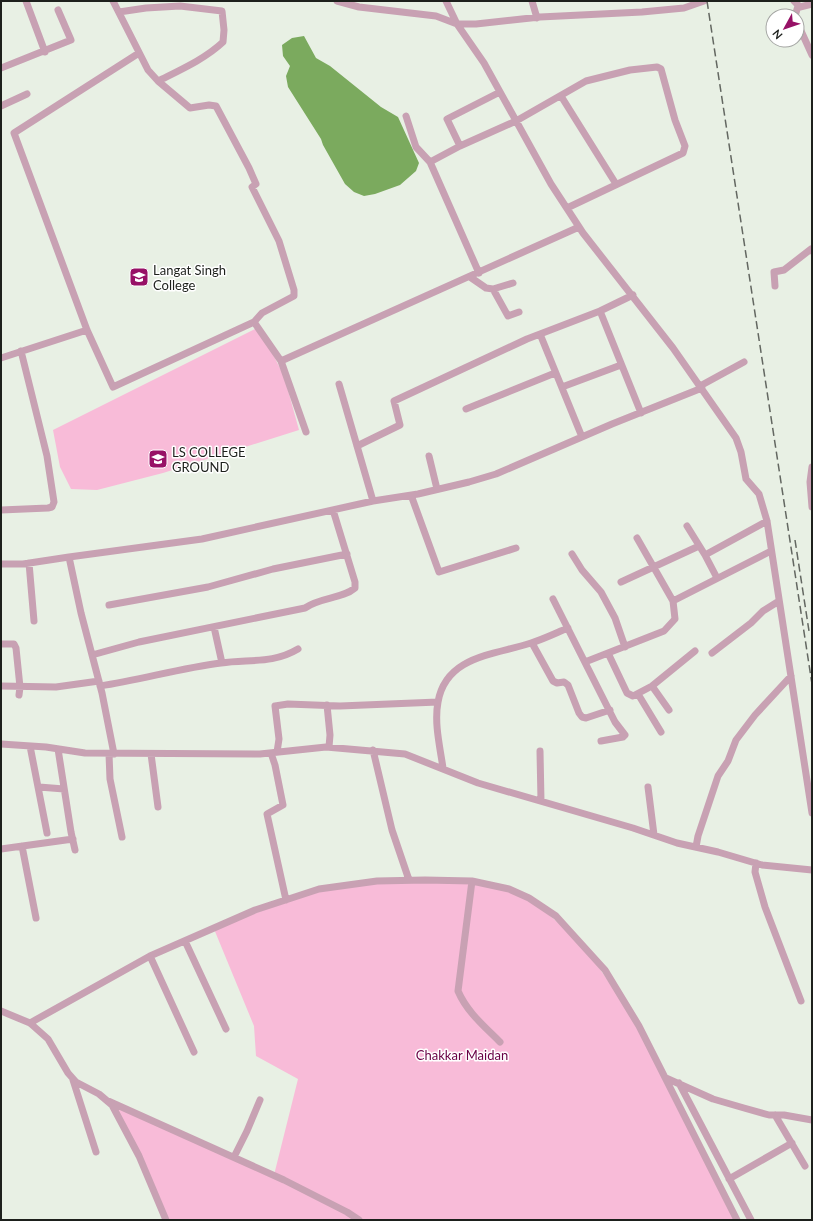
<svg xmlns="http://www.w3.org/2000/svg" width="813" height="1221" viewBox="0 0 813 1221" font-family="Lato,sans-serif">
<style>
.green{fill:#f8bbd8}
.water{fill:#7baa5e}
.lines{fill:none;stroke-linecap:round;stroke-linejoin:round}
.minor{stroke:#c8a1b3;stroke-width:7}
.rail{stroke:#636761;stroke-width:1.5;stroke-dasharray:8 4;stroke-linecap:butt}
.labels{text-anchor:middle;stroke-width:3;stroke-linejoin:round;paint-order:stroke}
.poi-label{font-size:13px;fill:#1d201c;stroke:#fff;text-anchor:start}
.park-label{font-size:13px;fill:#690045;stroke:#fff}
</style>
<rect width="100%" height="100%" fill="#e8f0e4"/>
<path class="green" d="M259,327L284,376L299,430L163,473L97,490L71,489L60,467L53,430Z
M377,881H472L529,898L582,943L639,1026L737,1220H167L112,1105L274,1175L298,1079L256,1056L254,1026L214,929L319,889Z"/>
<path class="water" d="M304,36L316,58L330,66L381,107L398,117L419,163L416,171L400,185L375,194L364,196L354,192L345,184L323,145L321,139L288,87L286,76L290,66L283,56L282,45L292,38Z"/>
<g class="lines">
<path class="minor" d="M26,1L45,52
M113,1L148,70L158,81L190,108L209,105L216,106L249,168L256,184L252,187L279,241L294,290V296L262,313L254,322L281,361L579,227
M337,1L359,7L436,16L457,24L484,63L551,184L583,233L673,348L736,438L741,452L746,479L759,494L767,521L812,813
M446,1L457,24H476L540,17L642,12L684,8L704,1
M532,1L537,18
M794,1L800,7L812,4
M119,12L146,8L180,6L222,11L224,30L223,42C205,59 180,70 158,81
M795,16L798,6
M797,22L812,55
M139,53L14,133L87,330L113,387L254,322
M1,68L71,40L58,10
M561,96L616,184
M1,106L27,94
M406,116L416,147L430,162L479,273
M460,146L516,121L586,81L630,70L657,67L661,69L675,120L685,146L683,153L567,208
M430,162L460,146L447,119L500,92
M470,277L486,288L493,289L508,316L519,312
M775,286L774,272L784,270L811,249L812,251
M493,289L513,283
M600,311L641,413
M540,334L582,437
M1,358L87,330
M281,361L306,432
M339,384L373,501
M700,386L744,362
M562,387L621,365
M466,409L555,373
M357,446L400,425L394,401L527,339L600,311L633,295
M429,456L437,489
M812,467L810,482L812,507
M411,495L439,572L516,548
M1,510L48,508L52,507L54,502L47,456L21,351
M687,526L705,555L767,521
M637,538L673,601
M572,554L582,570L601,592L615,618L625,647
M705,555L717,578
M69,557L202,539L373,501L418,494L469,482L496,474L612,424L702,388
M29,563L34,621
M1,564H23L69,557L81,613L102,693L114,754
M621,582L699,546
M553,599L615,722L625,735L623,737L601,741
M109,605L208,587L273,569L347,554
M214,627L222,663
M532,643L553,681L557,683L564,682L568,685L579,713L582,717L586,718L610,710
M1,644H14L16,648L20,687L19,695
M608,653L627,693L633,696L652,686L695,651
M712,653L751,623L763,611L779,601
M92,655L139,642L305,608C321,597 342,599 355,588V582L333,510
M585,662L664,631L675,619L673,601L771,551
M1,686L56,687L99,681
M100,686C140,680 181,668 221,663C249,659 273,664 298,649
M652,686L669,710
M638,694L661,732
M327,705L330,735L329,747
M1,744L46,747L85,753L260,754L326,747L405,754L478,783L633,828L677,843L718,852L762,865L812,870
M30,746L47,833
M58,749L71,832L75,850
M373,750L392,830L409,880
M540,751L541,801
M277,752L279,739L275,706L288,704L340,706L438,702
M271,753L275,765L283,805L267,814L286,900
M109,754L110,779L122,837
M151,754L158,807
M443,768C440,747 434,723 438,702C446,656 494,655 531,643C544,639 556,633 568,628
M39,787L64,789
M648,787L654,835
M22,846L36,918
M696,847L698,836L718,776L728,761L736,740L755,715L791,676
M1,849L73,839
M756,863L755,872L765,907L801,1001
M472,881L458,991C467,1012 484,1026 500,1042
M185,941L226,1029
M150,956L194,1052
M1,1011L30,1023L48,1039L68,1073L76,1082L99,1094L112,1105L139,1156L166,1220
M30,1023L150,956L255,910L319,889L377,881L425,880L472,881L509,889L529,898L556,916L605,970L639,1026L737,1220
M666,1078L713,1099L744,1108L769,1115H784L812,1120
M73,1080L96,1152
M679,1083L751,1220
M106,1100L284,1180L347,1212L359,1220
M775,1115L805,1166
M234,1157L247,1131L260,1100
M729,1179L792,1143"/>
<path class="rail" d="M707,1L812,684
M795,540L809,631"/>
</g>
<defs>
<symbol id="university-square" viewBox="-11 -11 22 22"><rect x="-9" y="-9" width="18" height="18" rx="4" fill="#971166" stroke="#fff"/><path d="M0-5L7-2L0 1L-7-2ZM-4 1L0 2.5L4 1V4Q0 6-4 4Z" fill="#fff"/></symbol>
</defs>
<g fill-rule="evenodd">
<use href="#university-square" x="128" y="266" width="22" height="22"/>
<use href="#university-square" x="147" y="448" width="22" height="22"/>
</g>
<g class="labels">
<g class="poi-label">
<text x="153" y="275">Langat Singh<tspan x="153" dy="15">College</tspan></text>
<text x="172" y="457">LS COLLEGE<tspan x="172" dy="15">GROUND</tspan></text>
</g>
<g class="park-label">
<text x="462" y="1060">Chakkar Maidan</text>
</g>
</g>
<rect width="813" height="1221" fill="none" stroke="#1d201c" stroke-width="4"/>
<g transform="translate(785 28) rotate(230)"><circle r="19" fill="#ffffff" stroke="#a5a6a4"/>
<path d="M0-3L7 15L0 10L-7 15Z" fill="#971166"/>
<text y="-6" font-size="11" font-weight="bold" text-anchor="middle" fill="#1d201c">N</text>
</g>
</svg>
